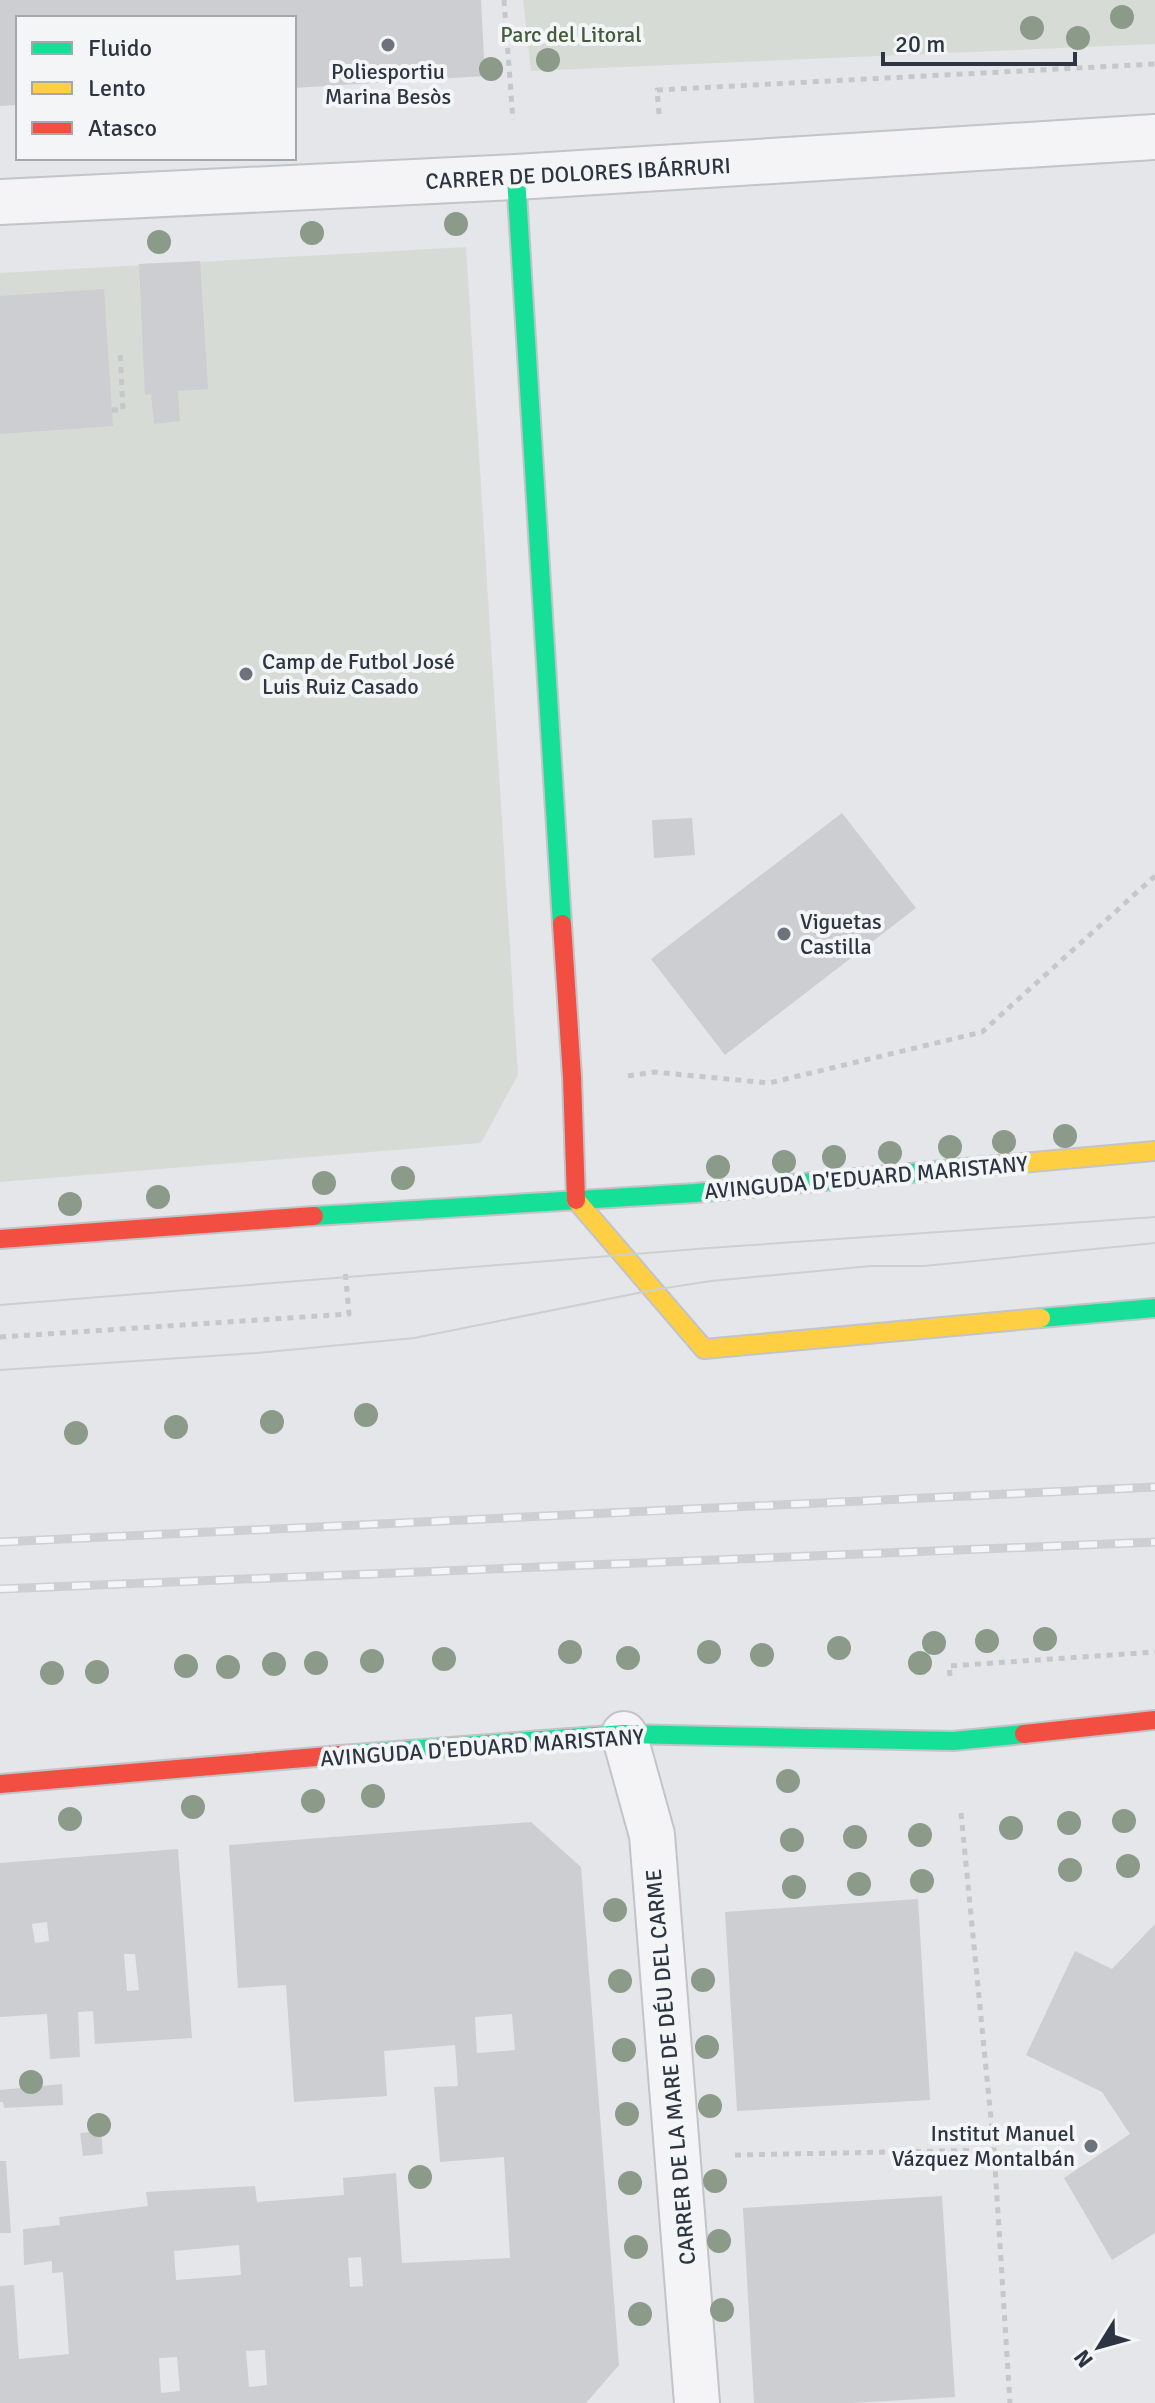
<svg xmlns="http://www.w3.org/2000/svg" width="1155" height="2403" viewBox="0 0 1155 2403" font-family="Signika,sans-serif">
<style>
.green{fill:#d6dcd5}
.building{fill:#cdced1;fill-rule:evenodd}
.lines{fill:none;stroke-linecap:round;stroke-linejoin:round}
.street-casing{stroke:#c2c4c7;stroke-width:48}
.fast-casing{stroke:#c2c4c7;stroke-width:22}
.slow-casing{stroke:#c2c4c7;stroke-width:22}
.jam-casing{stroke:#c2c4c7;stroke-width:22}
.path{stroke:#c5c7c9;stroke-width:5;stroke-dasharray:6 6;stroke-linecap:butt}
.street{stroke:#f4f4f6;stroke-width:44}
.fast{stroke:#16e098;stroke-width:18}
.slow{stroke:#ffcf43;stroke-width:18}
.jam{stroke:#f24e42;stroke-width:18}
.tram{stroke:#cdcfd1;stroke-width:2}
.rail-casing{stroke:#cdcfd1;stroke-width:9}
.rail{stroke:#f3f5f7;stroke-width:6;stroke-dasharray:18;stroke-linecap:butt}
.tree{fill:#8b9a89}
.poi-dot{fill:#6c737c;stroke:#f3f5f7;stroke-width:3}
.labels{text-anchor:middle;stroke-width:8;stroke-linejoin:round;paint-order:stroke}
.park-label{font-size:22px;fill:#435b3b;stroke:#f3f5f7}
.poi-label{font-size:22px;fill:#2c3541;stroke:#f3f5f7;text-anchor:start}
.street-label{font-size:22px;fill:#2c3541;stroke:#f3f5f7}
</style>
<rect width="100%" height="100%" fill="#e4e6e9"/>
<path class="green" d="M523,0H1155V44L531,71Z
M466,247L518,1075L481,1143L0,1182V273Z"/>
<path class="building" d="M0,0H481L485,76L294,88V18H18V105L0,106Z
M200,261L208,389L178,391L180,421L154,424L151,394L145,395L139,264Z
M104,289L113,426L0,434V296Z
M842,813L916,908L725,1055L651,959Z
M692,818L695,855L654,858L652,820Z
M531,1822L581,1867L619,2365L586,2403H0V2286L14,2285L19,2359L69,2354L63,2272L52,2273V2261L24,2265L23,2229L60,2225L59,2217L148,2206L146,2192L255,2186L257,2202L344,2195L343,2178L396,2173L402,2263L510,2258L504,2157L440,2162L434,2087L458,2086L455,2045L384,2051L387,2096L294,2102L286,1985L238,1988L229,1845ZM512,2014L515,2050L477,2053L475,2017ZM239,2245L241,2275L176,2280L174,2251ZM361,2257L363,2286L350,2287L348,2258ZM265,2350L267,2385L249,2387L246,2351ZM177,2357L180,2391L161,2393L159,2358Z
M178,1849L192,2038L95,2044L93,2011L78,2012L80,2057L50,2059L47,2014L0,2017V1863ZM47,1922L49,1941L35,1943L32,1924ZM124,1954H135L139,1990L127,1991Z
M918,1899L930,2100L737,2111L725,1912Z
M1155,1924V2233L1112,2260L1064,2178L1130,2134L1102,2092L1026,2055L1075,1951L1112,1969Z
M62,2084L63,2105L4,2108L3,2102H0V2090Z
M101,2131L103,2154L83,2156L80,2133Z
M0,2161H6L11,2233H0Z
M942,2196L955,2397L853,2403H754L743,2208Z"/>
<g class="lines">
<defs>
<path id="street" d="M0,202L516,177L1155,137
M624,1734L652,1835L697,2403"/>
<path id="fast" d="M516,177L562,924
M314,1216L695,1193L976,1167
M1041,1318L1155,1308
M340,1755L624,1734L953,1741L1024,1734"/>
<path id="slow" d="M976,1167L1155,1151
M576,1200L704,1349L1041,1318"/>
<path id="jam" d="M562,924L572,1077L576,1200
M0,1239L314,1216
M1024,1734L1155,1720
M0,1784L340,1755"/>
</defs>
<use href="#street" class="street-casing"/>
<use href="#fast" class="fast-casing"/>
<use href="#slow" class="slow-casing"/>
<use href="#jam" class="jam-casing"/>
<path class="path" d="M504,0L513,120
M659,114L657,90L1155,64
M112,410H123L120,351
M628,1076L654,1072L769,1083L982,1032L1155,876
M0,1337L349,1314L345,1269
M950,1676L949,1666L1155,1652
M961,1813L994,2150L1010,2403
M735,2155L994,2150"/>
<use href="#street" class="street"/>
<use href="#fast" class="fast"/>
<use href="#slow" class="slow"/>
<use href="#jam" class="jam"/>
<path class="tram" d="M0,1305L709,1248L1155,1217
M0,1370L257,1353L414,1338L653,1290L711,1281L871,1266H924L1155,1243"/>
<defs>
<path id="rail" d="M0,1542L1155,1487
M0,1589L1155,1542"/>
</defs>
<use href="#rail" class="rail-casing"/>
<use href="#rail" class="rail"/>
</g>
<g class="tree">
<circle cx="1122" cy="17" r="12"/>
<circle cx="1032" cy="28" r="12"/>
<circle cx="1078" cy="38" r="12"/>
<circle cx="548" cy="60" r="12"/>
<circle cx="491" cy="69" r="12"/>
<circle cx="456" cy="224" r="12"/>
<circle cx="312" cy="233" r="12"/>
<circle cx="159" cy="242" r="12"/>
<circle cx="1065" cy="1136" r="12"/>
<circle cx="1004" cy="1142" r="12"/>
<circle cx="950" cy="1147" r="12"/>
<circle cx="890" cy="1153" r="12"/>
<circle cx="834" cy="1157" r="12"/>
<circle cx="784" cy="1162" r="12"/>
<circle cx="718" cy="1167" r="12"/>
<circle cx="403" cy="1178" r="12"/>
<circle cx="324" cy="1183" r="12"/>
<circle cx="158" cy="1197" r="12"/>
<circle cx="70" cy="1204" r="12"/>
<circle cx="366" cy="1415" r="12"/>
<circle cx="272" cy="1422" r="12"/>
<circle cx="176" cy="1427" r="12"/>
<circle cx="76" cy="1433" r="12"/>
<circle cx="1045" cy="1639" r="12"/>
<circle cx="987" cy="1641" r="12"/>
<circle cx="934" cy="1643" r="12"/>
<circle cx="839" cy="1648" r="12"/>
<circle cx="570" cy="1652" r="12"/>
<circle cx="709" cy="1652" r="12"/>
<circle cx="762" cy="1655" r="12"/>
<circle cx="628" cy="1658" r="12"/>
<circle cx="444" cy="1659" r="12"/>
<circle cx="372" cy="1661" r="12"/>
<circle cx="316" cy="1663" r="12"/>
<circle cx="920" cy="1663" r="12"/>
<circle cx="274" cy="1664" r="12"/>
<circle cx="186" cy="1666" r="12"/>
<circle cx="228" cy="1667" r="12"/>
<circle cx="97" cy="1672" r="12"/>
<circle cx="52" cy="1673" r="12"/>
<circle cx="788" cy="1781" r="12"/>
<circle cx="373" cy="1796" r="12"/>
<circle cx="313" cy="1801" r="12"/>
<circle cx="193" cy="1807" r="12"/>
<circle cx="70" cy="1819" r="12"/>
<circle cx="1124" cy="1821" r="12"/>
<circle cx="1069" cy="1823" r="12"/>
<circle cx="1011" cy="1828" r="12"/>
<circle cx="920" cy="1835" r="12"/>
<circle cx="855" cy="1837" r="12"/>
<circle cx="792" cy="1840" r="12"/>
<circle cx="1128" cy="1866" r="12"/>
<circle cx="1070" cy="1870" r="12"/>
<circle cx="922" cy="1881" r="12"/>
<circle cx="859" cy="1884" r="12"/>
<circle cx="794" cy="1887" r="12"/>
<circle cx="615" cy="1910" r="12"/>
<circle cx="703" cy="1980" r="12"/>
<circle cx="620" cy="1981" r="12"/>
<circle cx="707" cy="2047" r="12"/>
<circle cx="624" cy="2050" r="12"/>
<circle cx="31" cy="2082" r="12"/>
<circle cx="710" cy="2106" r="12"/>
<circle cx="627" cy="2114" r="12"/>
<circle cx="99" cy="2125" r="12"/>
<circle cx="420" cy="2177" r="12"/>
<circle cx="715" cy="2181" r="12"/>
<circle cx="630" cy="2183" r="12"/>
<circle cx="719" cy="2241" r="12"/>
<circle cx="636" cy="2247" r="12"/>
<circle cx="722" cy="2310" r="12"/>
<circle cx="640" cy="2314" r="12"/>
</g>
<g class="poi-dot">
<circle cx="388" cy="45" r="8"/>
<circle cx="246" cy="674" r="8"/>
<circle cx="784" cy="934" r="8"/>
<circle cx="1091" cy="2146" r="8"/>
</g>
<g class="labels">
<g class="park-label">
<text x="571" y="42">Parc del Litoral</text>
</g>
<g class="poi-label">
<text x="388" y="79" text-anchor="middle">Poliesportiu<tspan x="388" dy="25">Marina Besòs</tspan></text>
<text x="262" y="669">Camp de Futbol José<tspan x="262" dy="25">Luis Ruiz Casado</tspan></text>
<text x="800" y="929">Viguetas<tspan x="800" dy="25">Castilla</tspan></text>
<text x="1075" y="2141" text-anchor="end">Institut Manuel<tspan x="1075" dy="25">Vázquez Montalbán</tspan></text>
</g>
<g class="street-label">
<text transform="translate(578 173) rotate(-3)" y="8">CARRER DE DOLORES IBÁRRURI</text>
<text transform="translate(866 1177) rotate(-5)" y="8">AVINGUDA D'EDUARD MARISTANY</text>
<text transform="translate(482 1747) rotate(-4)" y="8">AVINGUDA D'EDUARD MARISTANY</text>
<text transform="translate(670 2067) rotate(-95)" y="8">CARRER DE LA MARE DE DÉU DEL CARME</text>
</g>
</g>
<rect x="16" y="16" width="280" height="144" fill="#f3f5f7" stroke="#a3a8ae" stroke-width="2"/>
<rect x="32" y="42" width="40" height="12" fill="#16e098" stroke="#a3a8ae" stroke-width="2"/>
<text x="88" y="56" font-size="24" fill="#2c3541">Fluido</text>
<rect x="32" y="82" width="40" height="12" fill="#ffcf43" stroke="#a3a8ae" stroke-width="2"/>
<text x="88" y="96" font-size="24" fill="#2c3541">Lento</text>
<rect x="32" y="122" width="40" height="12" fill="#f24e42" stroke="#a3a8ae" stroke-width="2"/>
<text x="88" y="136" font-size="24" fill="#2c3541">Atasco</text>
<g transform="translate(1099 2347) rotate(233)" stroke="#f3f5f7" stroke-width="6" paint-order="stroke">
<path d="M0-6L14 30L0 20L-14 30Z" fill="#2c3541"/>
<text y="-12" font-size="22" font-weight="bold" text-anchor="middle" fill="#2c3541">N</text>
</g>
<path d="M883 52v12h192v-12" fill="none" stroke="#2c3541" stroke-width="4"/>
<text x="895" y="52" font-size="24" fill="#2c3541" stroke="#f3f5f7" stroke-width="6" paint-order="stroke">20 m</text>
</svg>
